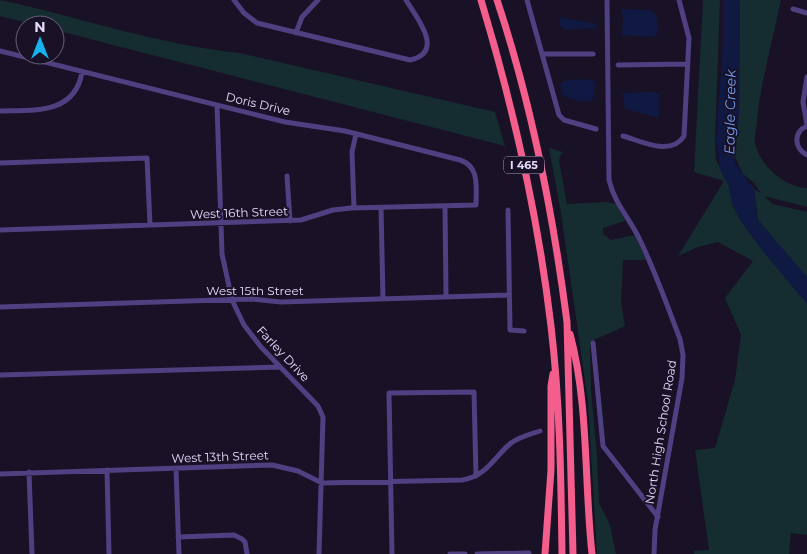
<svg xmlns="http://www.w3.org/2000/svg" width="807" height="554" viewBox="0 0 807 554" font-family="Montserrat,sans-serif">
<style>
.green{fill:#152c30}
.water{fill:#0f1942}
.lines{fill:none;stroke-linecap:round;stroke-linejoin:round}
.minor{stroke:#4e4081;stroke-width:5}
.highway{stroke:#f35e8c;stroke-width:7}
.labels{text-anchor:middle;stroke-width:4;stroke-linejoin:round;paint-order:stroke}
.shield{fill:#191126;stroke:#a69ebc;stroke-width:1}
.shield-label{font-size:11px;font-weight:bold;fill:#e3dafc}
.street-label{font-size:12px;fill:#e3dafc;stroke:#191126}
.water-label{font-size:14px;font-style:italic;fill:#70a0f4;stroke:#191126}
</style>
<rect width="100%" height="100%" fill="#191126"/>
<path class="green" d="M0,0C80,17 158,45 240,53L495,112L505,146L55,30V25H34L0,16Z
M703,0H720L715,140L716,160L729,186L735,210L741,221L762,250L807,303V535L791,533L789,554H694V551L709,550L695,450L715,448L735,380L741,335L725,298L753,261L718,242L698,247L678,256L724,181L694,172Z
M740,0H781C773,40 761,80 757,120C757,127 754,136 755,143C760,166 785,187 807,188V207L764,196L773,204L807,212V279L758,220L754,189L761,193L754,183L743,174L734,155L739,116Z
M549,148L563,152L560,156L559,161L567,204L606,202L616,204L625,221L603,228V234L611,240L635,235L646,260H623L621,303L625,326L594,340L590,345L591,390L597,457L599,503L610,525L616,554H597L588,401L561,213Z"/>
<path class="water" d="M723,0H740L739,116L734,155L735,163L754,189L758,220L807,277V304L762,250L741,221L732,204L729,186L720,170L716,139L723,44Z
M620,9L650,10C659,14 657,24 658,33L654,37L622,35L623,16Z
M560,17L596,24L597,27L595,28L565,30C560,27 559,22 560,17Z
M566,80L588,79L594,81L596,84L593,99L590,101H578L562,95L560,83Z
M653,92L659,94V118L625,109L622,93Z"/>
<g class="lines">
<path class="minor" d="M234,0L244,13L257,23L410,60C446,52 416,17 406,0
M527,0L559,115L564,120L596,129
M607,0L609,180C614,202 629,218 639,238C655,271 667,305 680,339L683,355L682,378L655,530L654,554
M793,9L807,13
M296,33L302,17L318,0
M0,51L285,122L345,131L460,160C480,166 476,188 476,205L351,208L333,210L301,220L0,230
M543,54H593
M618,65L687,64
M807,77L803,102L807,125
M217,105L222,254L232,300L244,325L261,347L318,406L323,417L319,554
M0,111C33,110 75,115 82,72
M807,126C793,132 794,148 807,155
M623,136C641,141 671,157 684,136L689,38L679,0
M0,163L147,158L150,225
M287,176L290,221
M445,206L446,296
M354,208L352,152L356,134
M381,208L383,299
M508,210L510,330L524,331
M0,307L251,299L281,302L509,295
M593,343L603,446L658,517
M0,375L280,367
M176,468L179,554
M107,470L109,554
M29,472L32,554
M0,474L272,465L298,471L322,483L462,480C486,477 494,457 511,443C519,437 531,434 540,431
M178,537L234,535L242,539L245,542L247,554
M392,554L389,393L474,392L476,476
M450,554H465
M477,554L529,553"/>
<path class="highway" d="M481,0C513,106 538,216 551,326C560,402 561,478 562,554
M497,0C532,105 553,213 567,322L573,554
M570,334C589,405 584,481 592,554
M545,554L551,470V386L553,374"/>
</g>
<g class="labels">
<rect class="shield" x="504" y="156.5" width="40" height="17" rx="4"/>
<g class="shield-label">
<text x="524" y="169">I 465</text>
</g>
<g class="street-label">
<text transform="translate(258 104) rotate(13)" y="4">Doris Drive</text>
<text transform="translate(239 213) rotate(-2)" y="4">West 16th Street</text>
<text x="255" y="295">West 15th Street</text>
<text transform="translate(283 354) rotate(47)" y="4">Farley Drive</text>
<text transform="translate(661 432) rotate(-81)" y="4">North High School Road</text>
<text transform="translate(220 457) rotate(-2)" y="4">West 13th Street</text>
</g>
<g class="water-label">
<text transform="translate(730 112) rotate(-89)" y="5">Eagle Creek</text>
</g>
</g>
<g transform="translate(40 40)"><circle r="24" fill="#191126" stroke="#6a617c"/>
<path d="M0-4L9 19L0 12L-9 19Z" fill="#15b2ed"/>
<text y="-8" font-size="14" font-weight="bold" text-anchor="middle" fill="#e3dafc">N</text>
</g>
</svg>
